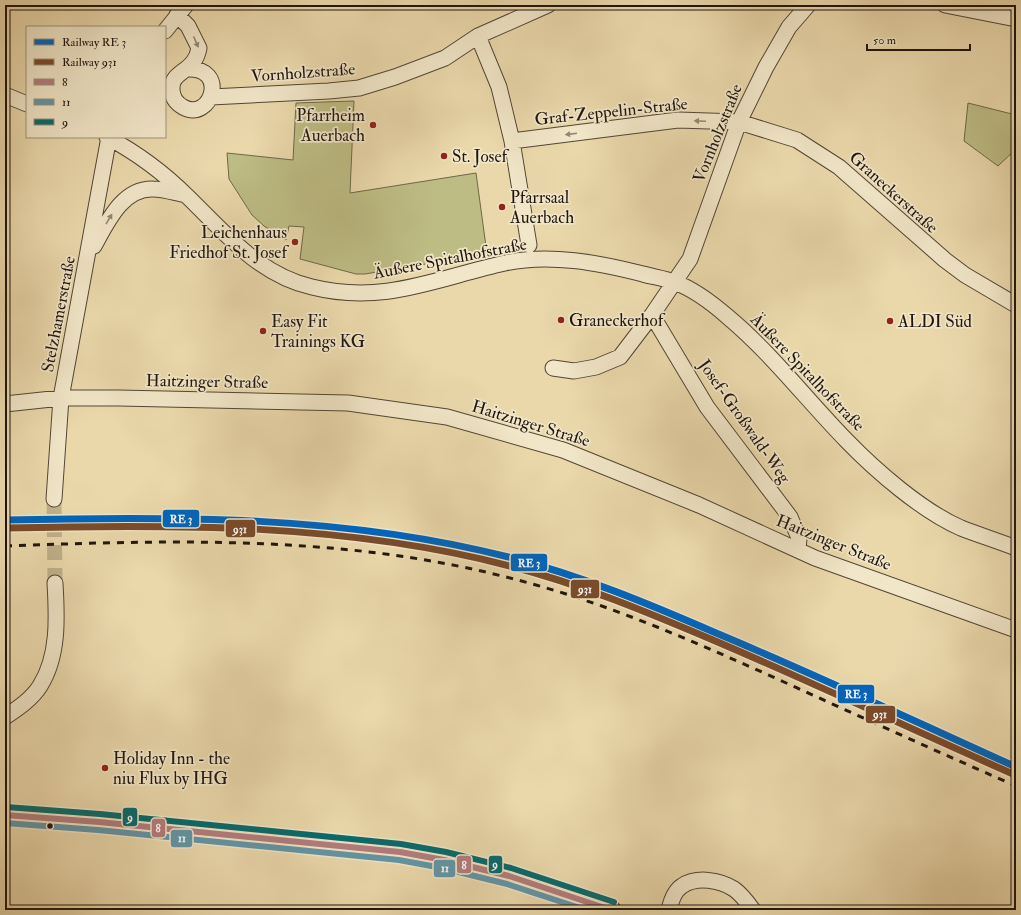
<svg xmlns="http://www.w3.org/2000/svg" width="1021" height="915" viewBox="0 0 1021 915" font-family="'IM FELL Double Pica',serif">
<style>
.green{fill:#bdbc84;stroke:#6e6849}
.lines{fill:none;stroke-linecap:round;stroke-linejoin:round}
.minor-tunnel{stroke:#c1b18c;stroke-width:15;stroke-dasharray:15 8;stroke-linecap:butt}
.minor-casing{stroke:#524635;stroke-width:17}
.major-casing{stroke:#1f150e;stroke-width:21}
.minor{stroke:#f1e6c8;stroke-width:15}
.major{stroke:#e5bc76;stroke-width:19}
.rail{stroke:#1f150e;stroke-width:3;stroke-dasharray:7 7;stroke-linecap:butt}
.bus-1-casing{stroke:#f1e6c8;stroke-width:9}
.bus-2-casing{stroke:#f1e6c8;stroke-width:9}
.bus-3-casing{stroke:#f1e6c8;stroke-width:9}
.bus-1{stroke:#b37d7d;stroke-width:6}
.bus-2{stroke:#6396a7;stroke-width:6}
.bus-3{stroke:#076a6c;stroke-width:6}
.rail-1-casing{stroke:#f1e6c8;stroke-width:10}
.rail-2-casing{stroke:#f1e6c8;stroke-width:10}
.rail-1{stroke:#0065bd;stroke-width:7}
.rail-2{stroke:#7a4b2a;stroke-width:7}
.oneway{fill:#928874}
.poi-dot{fill:#8f2418;stroke:#f1e6c8;stroke-width:1.5}
.bus-dot{fill:#1f150e;stroke:#f1e6c8;stroke-width:1.5}
.labels{text-anchor:middle;stroke-width:3.5;stroke-linejoin:round;paint-order:stroke}
.street-label{font-size:17px;fill:#1f150e;stroke:#f1e6c8}
.poi-label{font-size:17px;fill:#1f150e;stroke:#f1e6c8;text-anchor:start}
.line-badge{stroke:#f1e6c8;stroke-width:1.5}
.badge-label{font-size:11px;text-anchor:middle;font-weight:bold;fill:#fff}
</style>
<rect width="100%" height="100%" fill="#ead8ab"/>
<filter id="stains"><feTurbulence type="fractalNoise" baseFrequency=".005" numOctaves="4"/><feColorMatrix values="0 0 0 0 .2 0 0 0 0 .09 0 0 0 0 .02 0 0 0 .5 -.17"/></filter>
<radialGradient id="worn" r=".72"><stop offset=".6" stop-color="#630" stop-opacity="0"/><stop offset="1" stop-color="#630" stop-opacity=".3"/></radialGradient>
<path class="green" d="M354,101L350,193L476,173L487,254L365,274H356L300,259L304,227L289,226L286,240L264,226L252,215L229,179L227,153L293,160L296,103Z
M968,103L1016,115V149L998,166L964,141Z"/>
<g class="lines">
<path class="minor-tunnel" d="M54,499L55,583"/>
<defs>
<path id="minor" d="M945,5L1016,19
M177,15L188,26L199,48C195,73 171,70 172,89C172,97 176,103 183,107C211,123 230,66 186,69
M165,31L186,5
M478,36L499,87L512,141L529,245
M5,95L27,104
M211,97L329,91L359,88L395,77L445,58L478,36L548,5
M107,137C137,153 164,173 188,197C225,233 259,275 312,287C384,305 437,278 505,263C550,253 599,263 643,274C653,277 664,278 674,282C694,289 712,303 728,317C772,354 806,399 846,440C876,471 922,511 961,528C979,535 998,541 1016,548
M512,141L678,120L739,122L797,140L839,167L945,260L965,275L1016,305
M94,246C107,223 122,188 153,189C164,189 175,193 186,195
M652,315L707,407L790,517L799,538L798,550
M553,368L574,371L596,367L620,357L652,315L690,259L739,122L766,67L789,27L808,5
M5,404L61,398H119L348,403L447,417L563,450L699,505L815,558L1016,630
M54,499L61,398L109,137
M5,717C17,709 32,699 40,686C59,656 57,617 55,583
M669,910C671,901 674,891 682,886C697,876 720,880 734,889C741,894 748,903 753,910"/>
<path id="major" d="M5,815L99,822L400,852L444,860L509,876L611,910"/>
</defs>
<use href="#minor" class="minor-casing"/>
<use href="#major" class="major-casing"/>
<use href="#minor" class="minor"/>
<use href="#major" class="major"/>
<path class="rail" d="M5,546C173,540 342,535 506,577C603,601 693,641 784,682C861,717 938,752 1016,786"/>
<defs>
<path id="bus-1" d="M5,815L99,822L400,852L444,860L509,876L611,910"/>
<path id="bus-2" d="M5,823L98,830L399,860L442,868L507,884L586,910"/>
<path id="bus-3" d="M6,807L100,814L401,844L446,852L511,868L614,902"/>
</defs>
<use href="#bus-1" class="bus-1-casing"/>
<use href="#bus-2" class="bus-2-casing"/>
<use href="#bus-3" class="bus-3-casing"/>
<use href="#bus-1" class="bus-1"/>
<use href="#bus-2" class="bus-2"/>
<use href="#bus-3" class="bus-3"/>
<defs>
<path id="rail-1" d="M5,520C174,516 347,515 512,558C582,576 649,604 716,633C817,675 916,722 1016,767"/>
<path id="rail-2" d="M5,528C173,524 346,523 510,566C580,584 647,612 713,640C814,683 913,730 1013,774"/>
</defs>
<use href="#rail-1" class="rail-1-casing"/>
<use href="#rail-2" class="rail-2-casing"/>
<use href="#rail-1" class="rail-1"/>
<use href="#rail-2" class="rail-2"/>
</g>
<defs><path id="oneway-solid" d="M-6-.8H1V-3.2L6.5 0L1 3.2V.8H-6Z"/></defs>
<g class="oneway">
<use href="#oneway-solid" transform="translate(196 42) rotate(67)"/>
<use href="#oneway-solid" transform="translate(700 121) rotate(-178)"/>
<use href="#oneway-solid" transform="translate(571 134) rotate(173)"/>
<use href="#oneway-solid" transform="translate(109 219) rotate(-59)"/>
</g>
<g class="poi-dot">
<circle cx="373" cy="125" r="4"/>
<circle cx="444" cy="156" r="4"/>
<circle cx="502" cy="207" r="4"/>
<circle cx="295" cy="242" r="4"/>
<circle cx="561" cy="320" r="4"/>
<circle cx="890" cy="321" r="4"/>
<circle cx="263" cy="331" r="4"/>
<circle cx="105" cy="768" r="4"/>
</g>
<circle class="bus-dot" cx="50" cy="826" r="3.5"/>
<g class="labels">
<g class="street-label">
<text transform="translate(303 72) rotate(-4)" y="6">Vornholzstraße</text>
<text transform="translate(611 111) rotate(-6)" y="6">Graf-Zeppelin-Straße</text>
<text transform="translate(717 133) rotate(-68)" y="6">Vornholzstraße</text>
<text transform="translate(894 192) rotate(42)" y="6">Graneckerstraße</text>
<text transform="translate(450 258) rotate(-11)" y="6">Äußere Spitalhofstraße</text>
<text transform="translate(58 314) rotate(-79)" y="6">Stelzhamerstraße</text>
<text transform="translate(808 372) rotate(46)" y="6">Äußere Spitalhofstraße</text>
<text transform="translate(207 381) rotate(1)" y="6">Haitzinger Straße</text>
<text transform="translate(745 421) rotate(55)" y="6">Josef-Großwald-Weg</text>
<text transform="translate(531 423) rotate(17)" y="6">Haitzinger Straße</text>
<text transform="translate(834 542) rotate(22)" y="6">Haitzinger Straße</text>
</g>
<g class="poi-label">
<text x="365" y="121" text-anchor="end">Pfarrheim<tspan x="365" dy="20">Auerbach</tspan></text>
<text x="452" y="162">St. Josef</text>
<text x="510" y="203">Pfarrsaal<tspan x="510" dy="20">Auerbach</tspan></text>
<text x="287" y="238" text-anchor="end">Leichenhaus<tspan x="287" dy="20">Friedhof St. Josef</tspan></text>
<text x="569" y="326">Graneckerhof</text>
<text x="271" y="327">Easy Fit<tspan x="271" dy="20">Trainings KG</tspan></text>
<text x="898" y="327">ALDI Süd</text>
<text x="113" y="764">Holiday Inn - the<tspan x="113" dy="20">niu Flux by IHG</tspan></text>
</g>
</g>
<g class="line-badge">
<rect x="162" y="509" width="38" height="19" rx="4" fill="#0065bd"/>
<rect x="225" y="519" width="31" height="19" rx="4" fill="#7a4b2a"/>
<rect x="510" y="553" width="38" height="19" rx="4" fill="#0065bd"/>
<rect x="570" y="579" width="30" height="20" rx="4" fill="#7a4b2a"/>
<rect x="837" y="684" width="38" height="20" rx="4" fill="#0065bd"/>
<rect x="865" y="705" width="31" height="19" rx="4" fill="#7a4b2a"/>
<rect x="122" y="807" width="16" height="20" rx="4" fill="#076a6c"/>
<rect x="151" y="818" width="15" height="20" rx="4" fill="#b37d7d"/>
<rect x="170" y="829" width="23" height="19" rx="4" fill="#6396a7"/>
<rect x="488" y="855" width="15" height="19" rx="4" fill="#076a6c"/>
<rect x="456" y="855" width="16" height="19" rx="4" fill="#b37d7d"/>
<rect x="433" y="859" width="23" height="19" rx="4" fill="#6396a7"/>
</g>
<g class="badge-label">
<text x="181" y="523">RE 3</text>
<text x="240" y="533">931</text>
<text x="529" y="567">RE 3</text>
<text x="585" y="593">931</text>
<text x="856" y="698">RE 3</text>
<text x="880" y="718">931</text>
<text x="130" y="821">9</text>
<text x="158" y="832">8</text>
<text x="182" y="842">11</text>
<text x="495" y="868">9</text>
<text x="464" y="869">8</text>
<text x="445" y="872">11</text>
</g>
<rect width="1021" height="915" fill="none" stroke="#ead8ab" stroke-width="20"/>
<rect x="6" y="6" width="1009" height="903" fill="none" stroke="#1f150e" stroke-width="2"/>
<rect x="10" y="10" width="1001" height="895" fill="none" stroke="#1f150e"/>
<rect x="26" y="26" width="140" height="112" fill="#f1e6c8" stroke="#9d927e"/>
<rect x="34" y="39" width="20" height="6" fill="#0065bd" stroke="#9d927e"/>
<text x="62" y="46" font-size="12" fill="#1f150e">Railway RE 3</text>
<rect x="34" y="59" width="20" height="6" fill="#7a4b2a" stroke="#9d927e"/>
<text x="62" y="66" font-size="12" fill="#1f150e">Railway 931</text>
<rect x="34" y="79" width="20" height="6" fill="#b37d7d" stroke="#9d927e"/>
<text x="62" y="86" font-size="12" fill="#1f150e">8</text>
<rect x="34" y="99" width="20" height="6" fill="#6396a7" stroke="#9d927e"/>
<text x="62" y="106" font-size="12" fill="#1f150e">11</text>
<rect x="34" y="119" width="20" height="6" fill="#076a6c" stroke="#9d927e"/>
<text x="62" y="126" font-size="12" fill="#1f150e">9</text>
<path d="M867 44v6h103v-6" fill="none" stroke="#1f150e" stroke-width="2"/>
<text x="873" y="44" font-size="12" fill="#1f150e" stroke="#f1e6c8" stroke-width="3" paint-order="stroke">50 m</text>
<rect width="100%" height="100%" filter="url(#stains)"/>
<rect width="100%" height="100%" fill="url(#worn)"/>
</svg>
